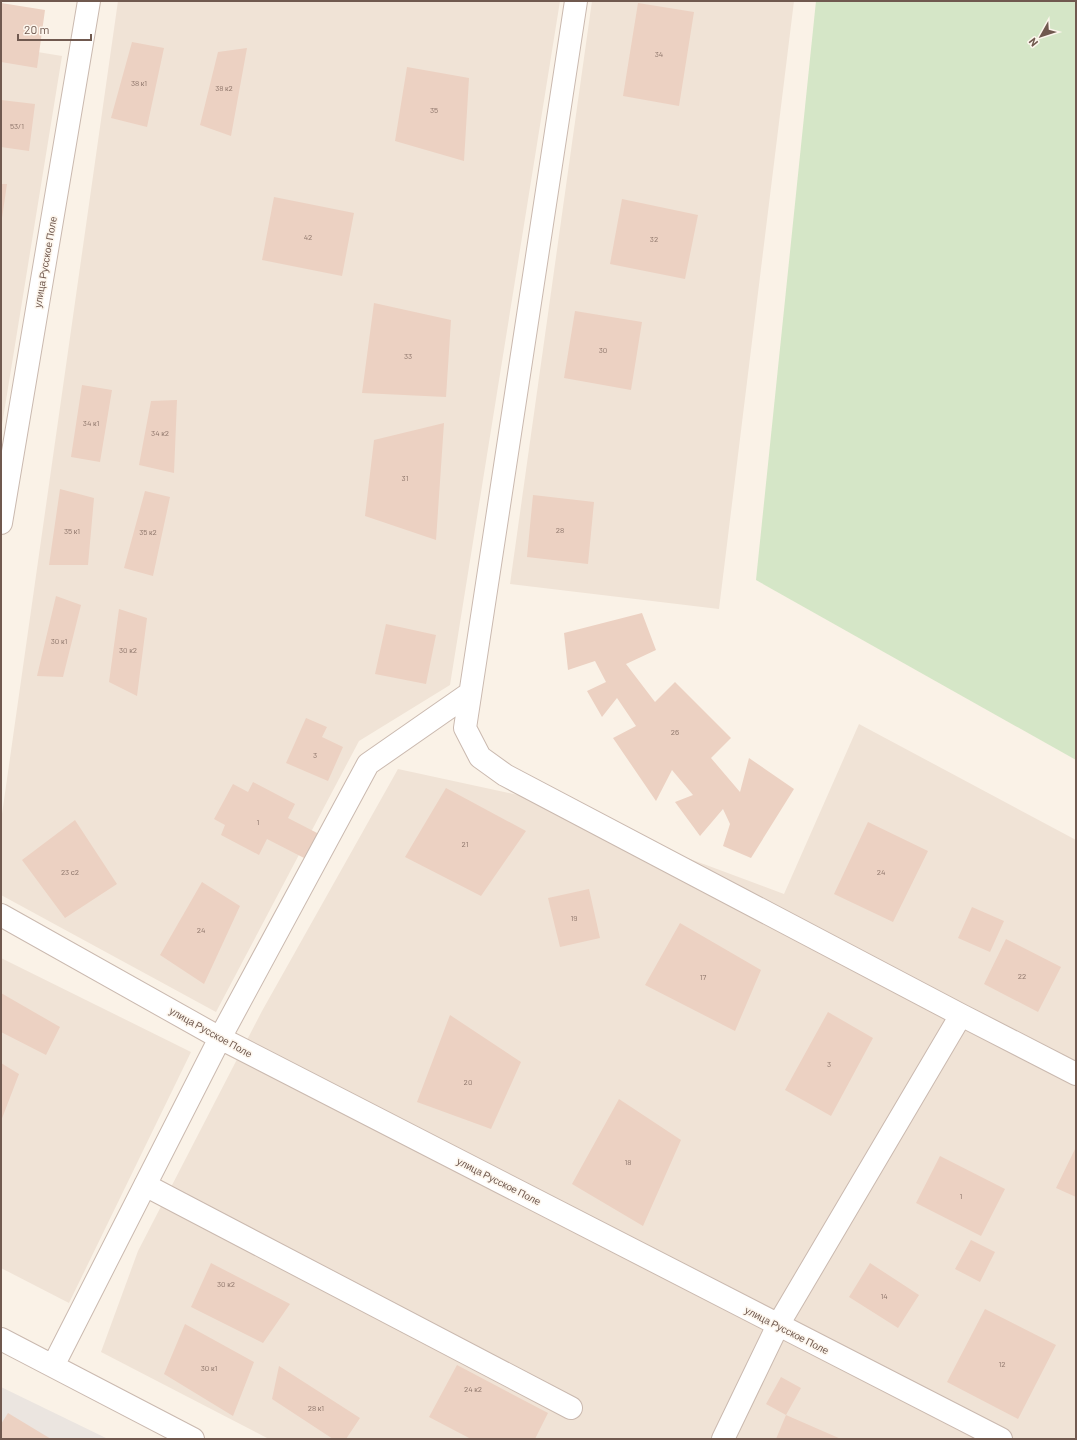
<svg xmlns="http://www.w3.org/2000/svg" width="1077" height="1440" viewBox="0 0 1077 1440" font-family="Barlow,sans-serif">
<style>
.residential{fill:#f0e3d6}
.industrial{fill:#ebe5e0}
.green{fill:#d5e6c7}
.building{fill:#ecd1c2}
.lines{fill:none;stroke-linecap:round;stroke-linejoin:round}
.minor-casing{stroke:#cab9af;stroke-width:24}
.minor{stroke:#fff;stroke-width:22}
.labels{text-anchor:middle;stroke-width:3;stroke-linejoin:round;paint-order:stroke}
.number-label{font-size:8px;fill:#8f776c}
.street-label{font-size:10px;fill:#70594f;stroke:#fdf6ed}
</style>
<rect width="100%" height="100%" fill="#faf2e7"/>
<path class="residential" d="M118,1H560L450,685L359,741L216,1012L1,895V821Z
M592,1H794L719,609L510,584Z
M1,46L62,56L1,431Z
M859,724L1076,840V1439H269L101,1352L138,1251L262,1011L398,769L518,795L784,894Z
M1,958L191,1052L69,1303L1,1268Z"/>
<path class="industrial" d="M1,1387L108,1439H1Z"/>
<path class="green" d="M816,1H1076V760L756,580Z"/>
<path class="building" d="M1,3L45,10L37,68L1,62Z
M638,3L694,12L679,106L623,96Z
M132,42L164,48L147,127L111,118Z
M247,48L231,136L200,125L218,52Z
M407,67L469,78L464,161L395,141Z
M1,100L35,104L29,151L1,147Z
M1,184H7L2,218H1Z
M274,197L354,213L342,276L262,260Z
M622,199L698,215L685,279L610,264Z
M374,303L451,320L446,397L362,393Z
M575,311L642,322L631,390L564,378Z
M82,385L112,390L100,462L71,457Z
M177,400L174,473L139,465L151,401Z
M444,423L436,540L365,516L374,440Z
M60,489L94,498L88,565H49Z
M145,491L170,497L153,576L124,568Z
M533,495L594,502L588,564L527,557Z
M56,596L81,605L63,677L37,676Z
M119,609L147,618L137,696L109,682Z
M642,613L656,650L626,664L655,702L675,682L731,738L711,758L740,792L749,758L794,789L751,858L723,846L730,824L723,809L700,836L675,802L693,795L672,770L656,801L613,738L636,726L617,698L602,717L587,691L606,682L595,661L568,670L564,633Z
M386,624L436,635L426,684L375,674Z
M306,718L327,727L322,737L343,747L328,781L286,763Z
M253,782L295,804L288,818L319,834L306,859L267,839L259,855L221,835L225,825L214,819L233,784L248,792Z
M446,788L526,831L481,896L405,857Z
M75,820L117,884L65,918L22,860Z
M868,822L928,851L893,922L834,894Z
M202,882L240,906L204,984L160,955Z
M589,889L600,938L560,947L548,898Z
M972,907L1004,921L990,952L958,938Z
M680,923L761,970L735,1031L645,985Z
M1006,939L1061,967L1038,1012L984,984Z
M1,993L60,1027L46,1055L1,1032Z
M828,1012L873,1038L831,1116L785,1090Z
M450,1015L521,1062L491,1129L417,1102Z
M1,1063L19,1074L1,1121Z
M619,1099L681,1140L643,1226L572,1184Z
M1076,1147V1197L1056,1188Z
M940,1156L1005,1189L981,1236L916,1203Z
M971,1240L995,1252L980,1282L955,1269Z
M211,1263L290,1304L263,1343L191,1307Z
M870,1263L919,1295L898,1328L849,1297Z
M985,1309L1056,1345L1018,1419L947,1382Z
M185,1324L254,1362L233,1416L164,1374Z
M457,1365L548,1413L535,1439H471L429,1417Z
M279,1366L360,1418L346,1439H333L272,1399Z
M781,1377L801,1388L786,1415L766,1404Z
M8,1413L51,1439H1V1424Z
M786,1415L841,1439H776Z"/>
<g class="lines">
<defs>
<path id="minor" d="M576,1L465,728L480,757L505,775L961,1015L1076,1074
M1,523L89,1
M1,915L220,1038L1001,1439
M145,1185L571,1408
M1,1339L193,1439
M53,1366L220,1038L368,764L470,693
M723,1439L778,1325L961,1015"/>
</defs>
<use href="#minor" class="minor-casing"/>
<use href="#minor" class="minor"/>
</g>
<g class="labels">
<g class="number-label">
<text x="659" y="57">34</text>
<text x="139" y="86">38 к1</text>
<text x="224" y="91">38 к2</text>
<text x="434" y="113">35</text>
<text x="17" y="129">53/1</text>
<text x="308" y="240">42</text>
<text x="654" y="242">32</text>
<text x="603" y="353">30</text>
<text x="408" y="359">33</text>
<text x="91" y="426">34 к1</text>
<text x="160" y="436">34 к2</text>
<text x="405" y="481">31</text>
<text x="560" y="533">28</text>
<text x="72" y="534">35 к1</text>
<text x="148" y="535">35 к2</text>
<text x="59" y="644">30 к1</text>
<text x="128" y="653">30 к2</text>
<text x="675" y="735">26</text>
<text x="315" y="758">3</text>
<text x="258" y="825">1</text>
<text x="465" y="847">21</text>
<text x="70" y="875">23 с2</text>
<text x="881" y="875">24</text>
<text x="574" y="921">19</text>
<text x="201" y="933">24</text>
<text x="1022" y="979">22</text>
<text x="703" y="980">17</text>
<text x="829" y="1067">3</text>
<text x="468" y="1085">20</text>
<text x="628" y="1165">18</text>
<text x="961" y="1199">1</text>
<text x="226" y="1287">30 к2</text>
<text x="884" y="1299">14</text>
<text x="1002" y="1367">12</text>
<text x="209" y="1371">30 к1</text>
<text x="473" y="1392">24 к2</text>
<text x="316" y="1411">28 к1</text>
</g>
<g class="street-label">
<text transform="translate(45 262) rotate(-80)" y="4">улица Русское Поле</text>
<text transform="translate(211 1032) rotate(29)" y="4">улица Русское Поле</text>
<text transform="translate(499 1181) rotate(27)" y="4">улица Русское Поле</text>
<text transform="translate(787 1330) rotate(27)" y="4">улица Русское Поле</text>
</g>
</g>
<rect width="1077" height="1440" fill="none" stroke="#70594f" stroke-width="4"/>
<g transform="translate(1041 36) rotate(231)" stroke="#fdf6ed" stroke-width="3" paint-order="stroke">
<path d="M0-3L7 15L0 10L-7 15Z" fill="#70594f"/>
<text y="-6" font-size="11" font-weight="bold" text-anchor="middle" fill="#70594f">N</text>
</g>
<path d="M18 34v6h73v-6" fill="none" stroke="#70594f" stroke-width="2"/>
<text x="24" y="34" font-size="12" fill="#70594f" stroke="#fdf6ed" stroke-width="3" paint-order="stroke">20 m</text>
</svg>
